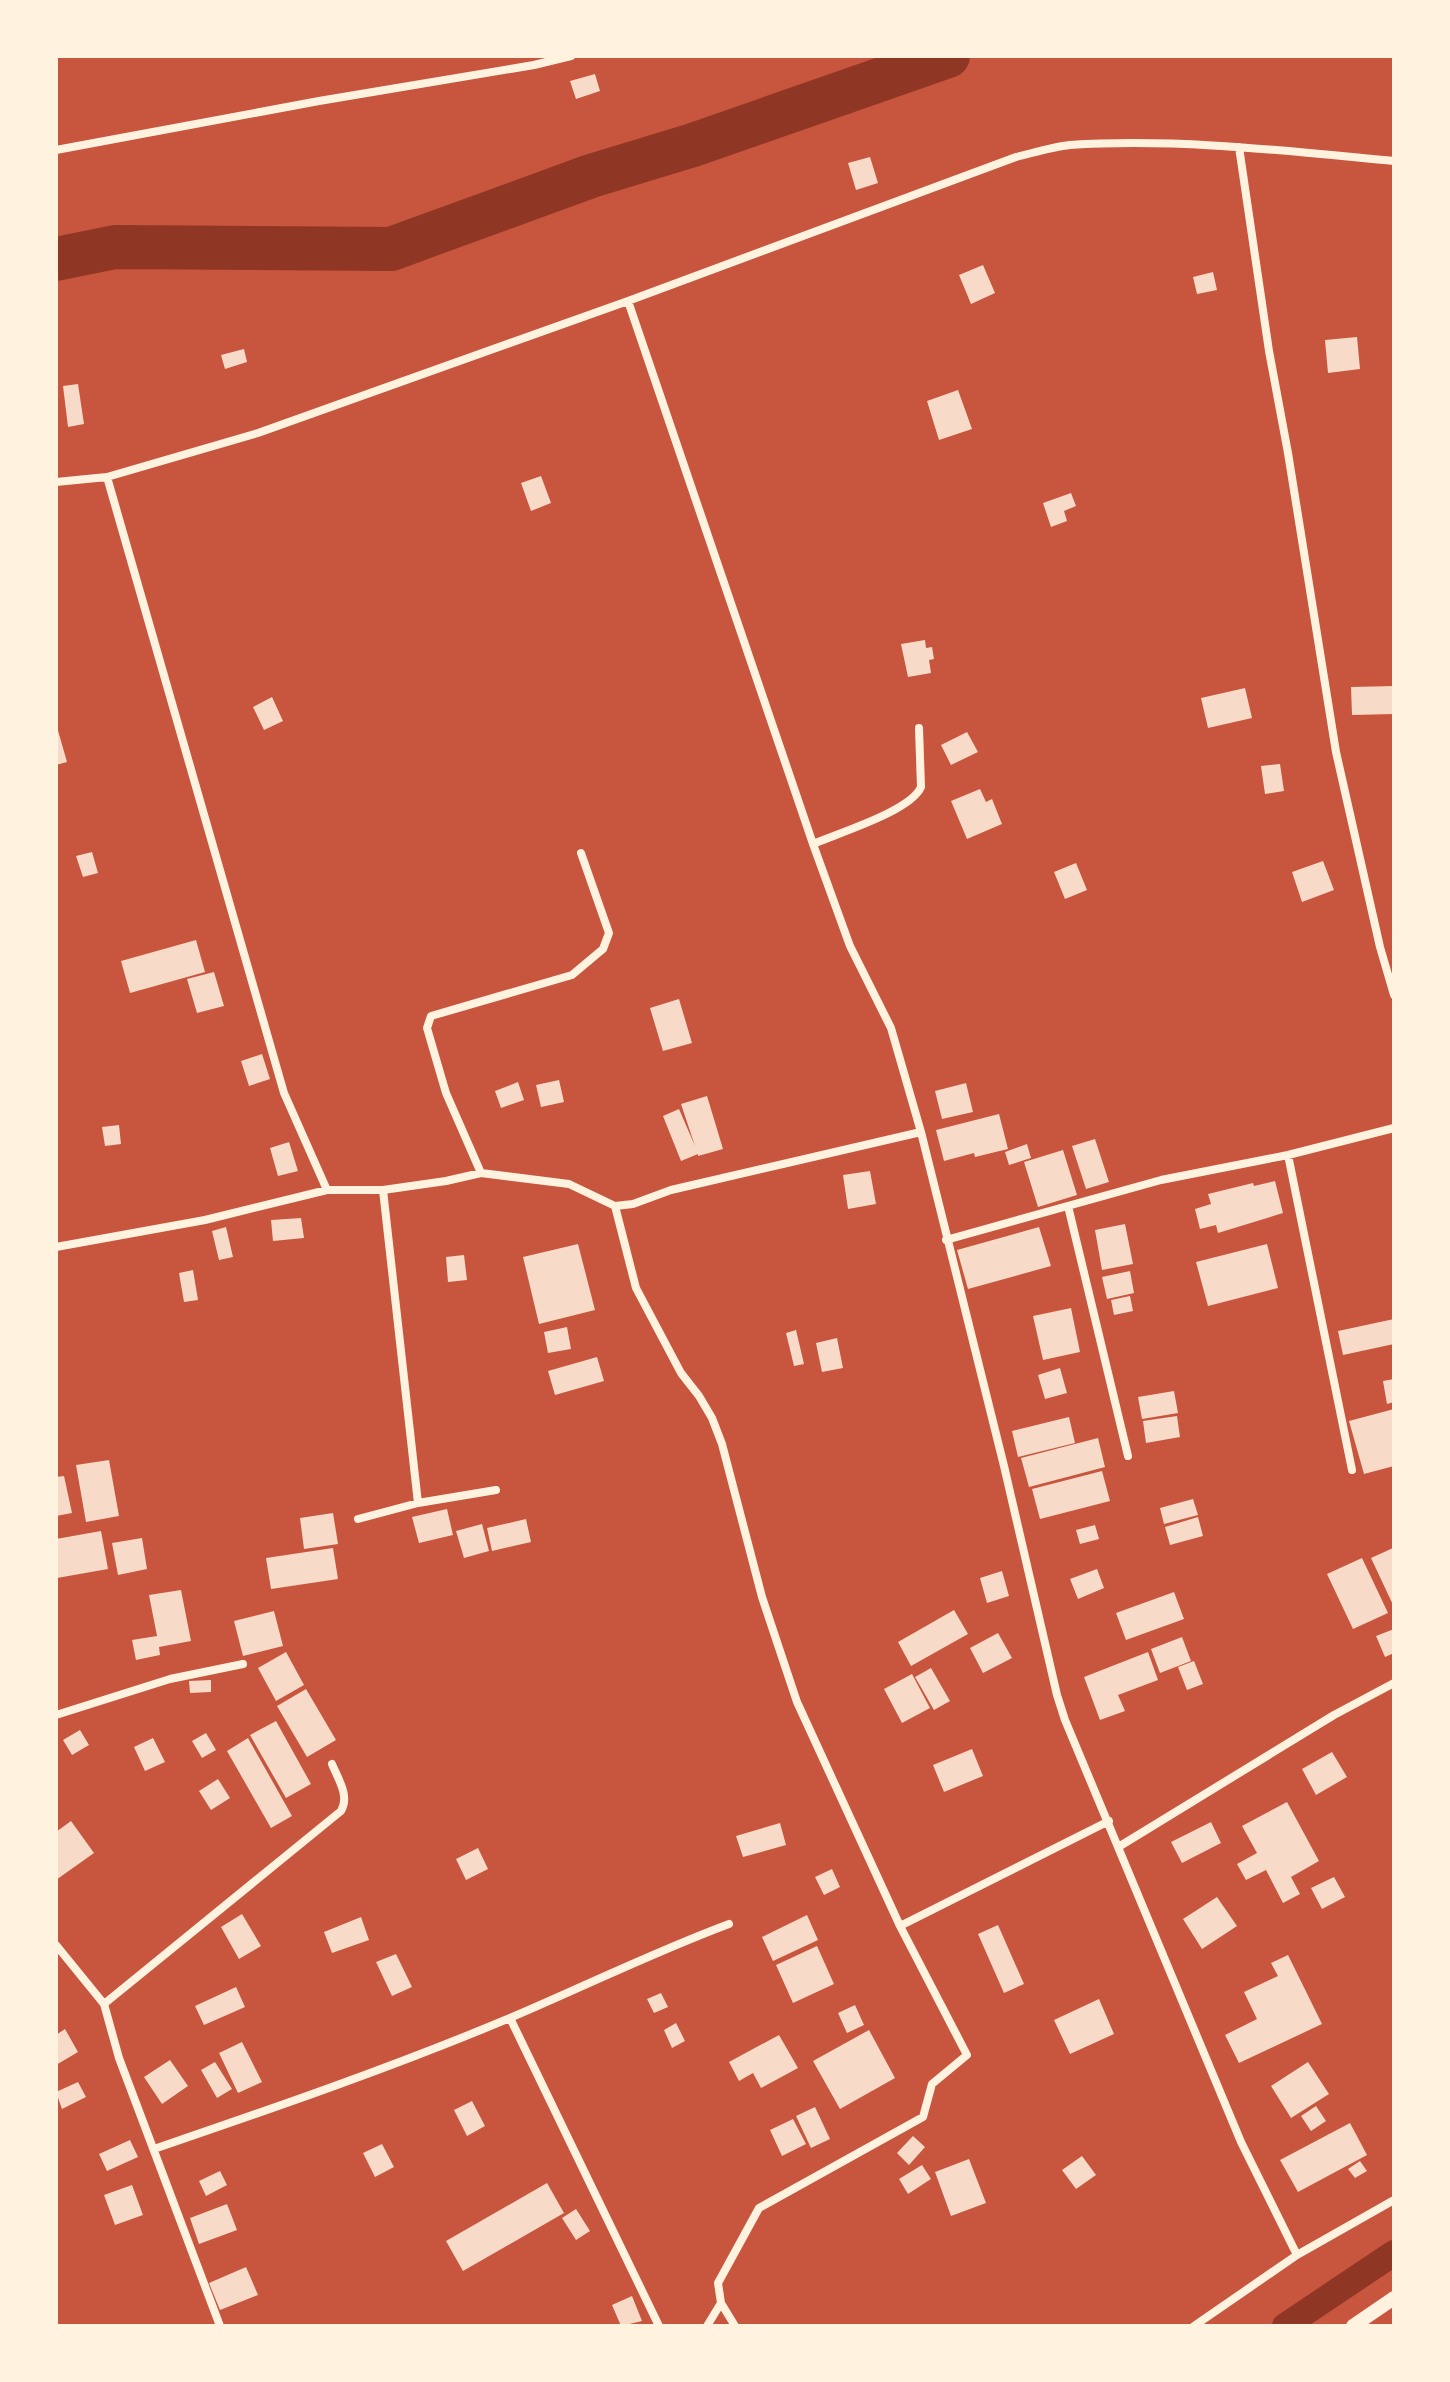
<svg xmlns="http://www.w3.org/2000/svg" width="1450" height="2382" viewBox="0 0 1450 2382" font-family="'PT Sans',sans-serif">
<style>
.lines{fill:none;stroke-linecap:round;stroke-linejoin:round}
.canal{stroke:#8f3625;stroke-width:26}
.river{stroke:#8f3625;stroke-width:44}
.building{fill:#f7dbc8}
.minor{stroke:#fff3e0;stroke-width:8}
.tertiary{stroke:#fff3e0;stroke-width:14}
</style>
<rect width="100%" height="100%" fill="#c8553d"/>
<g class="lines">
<path class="canal" d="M1285,2326L1394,2253"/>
<path class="river" d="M56,259L115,247L391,249L591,176L693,145L948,56"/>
</g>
<path class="building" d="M595,74L600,91L576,99L570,81Z
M870,157L878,183L856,190L848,163Z
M983,265L995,293L971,304L959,275Z
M1213,272L1217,290L1197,294L1193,277Z
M1357,337L1360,369L1328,373L1325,340Z
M244,349L247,362L225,369L221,355Z
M78,384L84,424L68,427L63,386Z
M958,390L972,429L939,440L927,401Z
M541,476L551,503L531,511L521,483Z
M1071,493L1076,506L1064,511L1067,521L1051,527L1043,503Z
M925,640L926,648L932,647L934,659L929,660L931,673L908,677L901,644Z
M1394,686V714L1352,715L1351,687Z
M1245,688L1252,718L1208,728L1201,698Z
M272,697L283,721L264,730L253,707Z
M57,727L67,762L56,765V728Z
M967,732L978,752L951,765L941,745Z
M1280,764L1284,791L1265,794L1261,766Z
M980,789L986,802L992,799L1002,824L967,839L951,801Z
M92,852L98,873L83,877L76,856Z
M1323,861L1334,890L1302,902L1292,872Z
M1076,863L1087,890L1065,899L1054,872Z
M196,940L205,972L130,993L121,961Z
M214,972L224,1006L197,1013L187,979Z
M679,999L692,1043L663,1051L650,1008Z
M262,1054L270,1079L249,1086L241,1061Z
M559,1080L564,1102L541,1107L536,1085Z
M518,1082L524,1100L501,1108L495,1091Z
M966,1083L973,1112L942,1119L935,1091Z
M707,1096L723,1149L698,1156V1154L681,1161L663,1116L679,1109L695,1146L681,1104Z
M999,1114L1008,1149L975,1157L974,1153L944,1161L936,1130Z
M119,1125L121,1144L105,1146L102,1127Z
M1095,1139L1109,1182L1086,1189L1072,1146Z
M289,1142L298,1171L278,1176L270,1148Z
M1027,1144L1031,1158L1009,1165L1005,1152Z
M1063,1150L1077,1195L1038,1207L1024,1162Z
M870,1171L876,1204L848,1209L843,1175Z
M1275,1181L1283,1213L1218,1233L1216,1225L1200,1229L1195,1209L1211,1204L1208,1194L1253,1183L1254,1186Z
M301,1218L304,1238L273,1241L271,1220Z
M1125,1224L1133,1264L1102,1270L1095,1230Z
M226,1227L233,1257L219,1260L212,1231Z
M1039,1227L1051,1266L968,1289L957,1250Z
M578,1244L595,1310L539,1324L523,1257Z
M1267,1244L1278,1288L1208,1306L1196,1262Z
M464,1255L467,1280L448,1282L446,1257Z
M193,1270L198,1300L184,1302L179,1273Z
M1130,1271L1134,1293L1107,1299L1102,1277Z
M1130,1296L1133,1311L1114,1315L1111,1300Z
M1071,1308L1080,1352L1043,1360L1033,1316Z
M1394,1319V1344L1343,1355L1338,1331Z
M567,1327L571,1349L548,1353L544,1332Z
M796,1330L804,1364L794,1366L786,1333Z
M837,1338L843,1368L822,1372L816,1343Z
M597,1357L604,1381L555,1395L548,1371Z
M1060,1368L1067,1393L1045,1399L1038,1375Z
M1394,1379V1402L1387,1404L1383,1381Z
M1174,1391L1178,1413L1142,1419L1138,1397Z
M1394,1409V1466L1364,1474L1349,1421Z
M1177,1416L1180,1437L1146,1443L1143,1421Z
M1069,1417L1075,1443L1018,1457L1012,1431Z
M1098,1438L1105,1467L1029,1487L1021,1458Z
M109,1460L119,1516L86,1522L76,1465Z
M1102,1471L1110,1501L1040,1519L1032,1489Z
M64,1476L72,1513L56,1516V1477Z
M1193,1499L1198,1515L1164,1524L1160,1508Z
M447,1509L453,1535L419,1543L412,1517Z
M333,1513L338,1544L304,1549L300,1518Z
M1198,1517L1203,1536L1170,1545L1165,1527Z
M526,1519L531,1542L492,1551L487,1528Z
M482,1524L489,1551L464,1558L456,1531Z
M1095,1525L1099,1539L1080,1544L1076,1530Z
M101,1531L108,1569L57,1578L56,1539Z
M142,1538L147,1569L118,1575L112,1543Z
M333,1548L338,1579L271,1589L266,1558Z
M1393,1548L1394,1550V1607L1371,1558Z
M1362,1558L1388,1613L1353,1629L1327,1574Z
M1097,1569L1104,1588L1078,1599L1070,1579Z
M1002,1571L1009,1596L987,1603L980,1578Z
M181,1590L191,1641L159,1647L160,1655L136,1660L132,1640L157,1636L149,1595Z
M1174,1592L1184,1619L1126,1640L1116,1613Z
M954,1610L968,1634L911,1666L898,1642Z
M274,1611L283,1646L243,1656L234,1621Z
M1394,1629V1653L1385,1657L1376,1636Z
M998,1633L1012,1658L983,1673L970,1648Z
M1182,1637L1191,1661L1160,1673L1151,1649Z
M286,1652L304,1685L276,1701L258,1668Z
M1148,1652L1158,1680L1118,1695L1125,1711L1100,1720L1084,1677Z
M1194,1661L1203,1684L1187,1690L1178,1667Z
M931,1668L950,1701L934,1710L915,1677Z
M912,1674L930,1708L902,1723L884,1689Z
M211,1680V1692L190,1693L189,1681Z
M306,1689L336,1740L307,1757L277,1706Z
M276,1721L311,1784L286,1798L250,1735Z
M80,1730L89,1745L72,1755L63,1740Z
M206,1733L216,1750L202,1758L192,1741Z
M153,1738L165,1762L145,1771L134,1747Z
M248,1738L292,1816L271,1828L227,1751Z
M972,1749L983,1776L944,1792L933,1765Z
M1332,1752L1347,1777L1316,1795L1302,1769Z
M218,1779L230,1798L211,1810L199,1791Z
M1287,1802L1319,1861L1291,1877L1300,1894L1283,1903L1266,1870L1246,1880L1237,1864L1257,1853L1242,1826Z
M71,1821L94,1853L56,1880V1832Z
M1211,1822L1221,1843L1182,1863L1171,1842Z
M780,1823L786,1845L743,1857L736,1836Z
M478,1848L488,1869L466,1880L456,1859Z
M832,1869L840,1887L824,1895L815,1877Z
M1334,1877L1345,1897L1322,1909L1311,1888Z
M1217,1897L1237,1926L1202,1949L1183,1919Z
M242,1914L261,1946L239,1959L221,1927Z
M807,1915L818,1940L773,1961L762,1937Z
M361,1917L369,1940L332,1953L324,1932Z
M998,1925L1024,1984L1004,1993L978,1934Z
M817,1946L834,1984L793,2003L776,1965Z
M396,1954L412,1987L392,1996L376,1962Z
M1288,1955L1322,2024L1239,2063L1225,2035L1257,2019L1244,1992L1278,1976L1271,1963Z
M236,1987L245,2007L204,2025L195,2006Z
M661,1993L668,2007L654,2013L647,1999Z
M1099,1999L1114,2034L1070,2054L1054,2020Z
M855,2005L864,2025L847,2033L838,2013Z
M676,2023L685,2041L672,2048L664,2030Z
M65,2029L78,2052L56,2065V2035Z
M869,2030L895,2078L840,2109L813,2061Z
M779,2035L798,2068L761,2088L753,2073L739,2081L729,2062Z
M242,2042L262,2082L238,2093L219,2053Z
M170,2060L188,2086L162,2104L144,2077Z
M215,2062L232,2089L217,2098L201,2070Z
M1308,2062L1329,2094L1291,2118L1271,2086Z
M78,2082L86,2097L62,2109L56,2092Z
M472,2101L485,2126L467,2136L454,2110Z
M1316,2106L1326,2121L1311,2131L1301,2116Z
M815,2107L830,2139L811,2148L796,2116Z
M793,2119L806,2144L782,2156L770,2130Z
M1350,2123L1367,2155L1298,2192L1280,2160Z
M913,2136L925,2147L909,2165L897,2153Z
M130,2140L138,2157L107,2171L99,2154Z
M382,2144L394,2167L375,2177L363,2153Z
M1082,2156L1096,2175L1076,2189L1062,2170Z
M969,2159L986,2203L951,2216L935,2172Z
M1360,2161L1367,2171L1355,2178L1348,2169Z
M922,2165L931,2179L908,2194L899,2179Z
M220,2171L227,2185L206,2196L199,2181Z
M547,2183L564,2213L463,2271L446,2241Z
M132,2185L143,2215L115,2225L104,2195Z
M227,2204L237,2230L199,2244L190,2218Z
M576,2209L590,2231L576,2240L562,2218Z
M246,2267L258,2295L220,2310L209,2283Z
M632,2296L642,2321L621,2326L612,2305Z"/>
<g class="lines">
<path class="minor" d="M1239,147L1269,351L1288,453L1336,752L1380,947L1394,995
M56,150L319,101L534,65L571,56
M628,301L813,844L850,946L891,1028L921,1132L1004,1466L1057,1695L1065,1720L1241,2142L1297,2255
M107,477L284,1093L327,1190
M56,482L107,477L258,433L628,301L1016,157C1033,153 1052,147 1070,145C1177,138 1287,151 1394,161
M813,844C838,833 911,811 921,787L919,728
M1288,1155L1352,1470
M481,1173L446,1093L427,1028L431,1016L572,975L603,949L609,933L581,853
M383,1190L418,1503
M615,1206L636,1288L681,1373L699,1396L712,1418L722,1444L762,1597L797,1702L900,1926L967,2055L932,2084L923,2117L759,2208L718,2283L721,2303L735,2326
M1068,1206L1128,1456
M946,1240L1161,1180L1288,1155L1394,1128
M56,1247L205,1220L327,1190H383L446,1181L481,1173L569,1184L615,1206L633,1204L671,1190L921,1132
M358,1519L418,1503L496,1490
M56,1715L170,1679L243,1664
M1120,1846L1334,1715L1394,1683
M900,1926L1109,1821
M56,1945L104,2004L119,2058L220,2326
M104,2004L341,1811C350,1796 338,1779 332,1764
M510,2018L659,2326
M154,2149C274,2108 393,2067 510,2018C583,1987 654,1952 729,1924
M707,2326L721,2303
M1194,2326L1297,2255L1394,2200"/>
<path class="tertiary" d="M1353,2326L1394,2298"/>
</g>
<rect width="1450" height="2382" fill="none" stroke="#fff3e0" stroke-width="116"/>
</svg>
